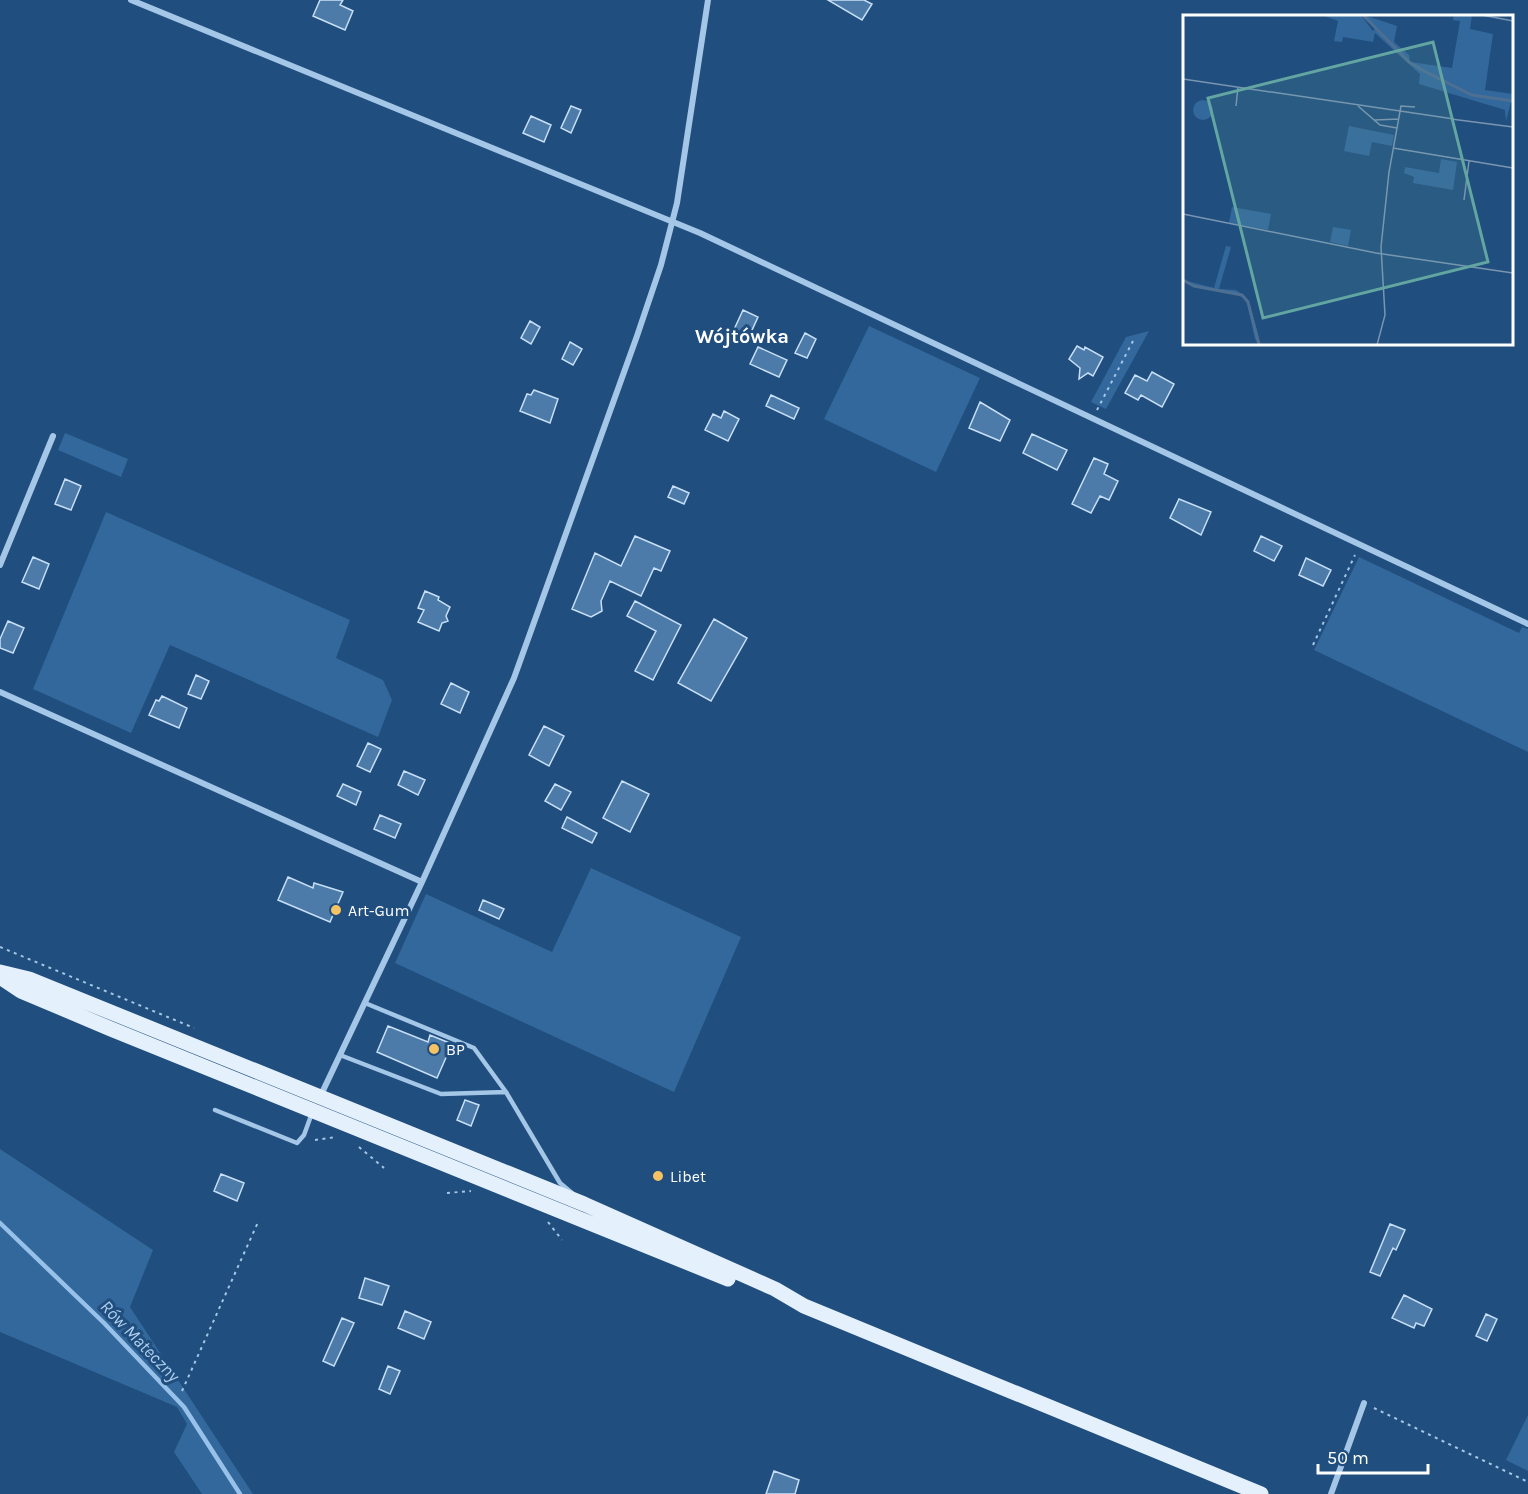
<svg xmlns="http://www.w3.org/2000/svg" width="1528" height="1494" viewBox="0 0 1528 1494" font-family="Karla,sans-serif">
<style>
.green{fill:#33689c}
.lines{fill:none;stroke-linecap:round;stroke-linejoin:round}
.stream{stroke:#97c1e9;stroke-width:4.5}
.building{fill:#4c7ba9;stroke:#c7dff6;stroke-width:1.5}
.path{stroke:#a4c6e7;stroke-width:2;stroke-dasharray:3 4.5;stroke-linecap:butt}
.service{stroke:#a4c6e7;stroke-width:4.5}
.minor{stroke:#a4c6e7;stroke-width:6}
.primary{stroke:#e5f0fd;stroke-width:15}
.poi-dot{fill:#f5c364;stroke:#204e7e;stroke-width:2}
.labels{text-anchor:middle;stroke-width:6;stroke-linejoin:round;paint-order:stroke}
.poi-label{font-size:16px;fill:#fff;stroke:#204e7e;text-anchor:start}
.water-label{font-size:18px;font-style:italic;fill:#afd0ef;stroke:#204e7e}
.quarter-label{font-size:20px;font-weight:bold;fill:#fff;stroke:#204e7e}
.inset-river{fill:none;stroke:#4c6f92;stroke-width:3}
.inset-road{fill:none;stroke:#7995b2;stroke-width:1.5}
.view{fill:#63a6a1;fill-opacity:0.15;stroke:#63a6a1;stroke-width:3}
.inset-edge{fill:none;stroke:#fff;stroke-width:3}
</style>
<rect width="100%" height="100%" fill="#204e7e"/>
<path class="green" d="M869,326L980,378L936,472L824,419Z
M1149,331L1106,409L1091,402L1126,337Z
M65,433L128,459L121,477L58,450Z
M106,512L350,620L336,658L383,680L392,700L378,737L170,645L131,733L33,689Z
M1359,557L1519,633L1522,627L1528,629V752L1314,650Z
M591,868L741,937L674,1092L395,963L426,894L552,952Z
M0,1149L153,1250L130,1307L253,1494H202L174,1452L187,1424L177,1407L0,1332Z
M1528,1415V1471L1506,1460Z"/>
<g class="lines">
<path class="stream" d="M0,1223L104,1323L184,1407L240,1494"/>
</g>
<path class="building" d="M320,0H343L340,5L353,11L345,30L313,16Z
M828,0H864L872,4L862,20Z
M571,106L581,110L571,133L561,128Z
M531,116L551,125L544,142L523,133Z
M743,310L758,317L747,341L732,334Z
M530,321L540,327L531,344L521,338Z
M805,333L816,339L807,358L795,353Z
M570,342L582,349L573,365L562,359Z
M1077,346L1084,350L1085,347L1103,357L1093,376L1088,373L1079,379L1080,368L1069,359Z
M758,347L787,360L779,377L750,364Z
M1152,372L1174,384L1162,407L1141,395L1138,400L1125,393L1135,375L1147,381Z
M534,390L558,399L550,423L520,411L527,394L531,395Z
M771,395L799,408L794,419L766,406Z
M980,402L1010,420L1000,441L969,428Z
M724,411L739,419L728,441L705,430L713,414L721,418Z
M1032,434L1067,450L1057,470L1023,453Z
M1094,458L1108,464L1104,474L1118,481L1109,500L1100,496L1091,513L1072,504Z
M65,479L81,486L71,510L55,504Z
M673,486L689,493L684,504L668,497Z
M1179,499L1211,512L1201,535L1170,518Z
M635,536L670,551L661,571L654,568L641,596L610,581L601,601L602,611L591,617L572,609L595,553L621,566Z
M1261,536L1282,546L1274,561L1254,551Z
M33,557L49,564L39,589L22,582Z
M1306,558L1331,570L1323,586L1299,575Z
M425,591L439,597L438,600L450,607L446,616L448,621L442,623L439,631L418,622L424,610L418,608Z
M635,601L681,625L653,680L635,671L656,631L627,616Z
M714,619L747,638L711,701L678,683Z
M8,621L24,628L13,653L0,648V639Z
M196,675L209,681L201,699L188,694Z
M451,683L469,692L460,713L441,704Z
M162,696L187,708L179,728L149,715L156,700L159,701Z
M544,726L564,736L549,766L529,755Z
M368,743L381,749L370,772L357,766Z
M404,771L425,780L418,795L398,785Z
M622,781L649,794L630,832L603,818Z
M343,784L361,792L356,805L337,796Z
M555,784L571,792L561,810L545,801Z
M380,815L401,824L395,838L374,829Z
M567,817L597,833L592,843L562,828Z
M288,877L313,888L314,883L343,892L330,922L278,900Z
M483,900L504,909L499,919L479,910Z
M388,1026L428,1042L430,1035L452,1044L437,1078L377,1052Z
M465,1100L479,1105L471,1126L457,1120Z
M221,1174L244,1183L237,1201L214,1191Z
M1390,1224L1405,1230L1396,1250L1393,1248L1380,1276L1370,1272Z
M365,1278L389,1286L382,1305L359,1298Z
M1404,1295L1432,1309L1424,1326L1416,1323L1414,1328L1392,1318Z
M405,1311L431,1322L424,1339L398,1328Z
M1486,1314L1497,1319L1487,1341L1476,1336Z
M342,1318L354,1323L334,1366L323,1361Z
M388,1366L400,1371L390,1394L379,1389Z
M774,1471L799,1480L795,1494H766Z"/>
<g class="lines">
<path class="path" d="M1097,410L1133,341
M1313,645L1355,555
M0,947L194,1028
M315,1140L336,1137
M359,1147L384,1168
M447,1193L471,1191
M548,1222L562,1240
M182,1391L259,1220
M1374,1408L1528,1482"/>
<path class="service" d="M365,1003L474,1048L506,1092L560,1183L572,1193
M340,1055L441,1094L506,1092
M215,1110L297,1143L304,1135L312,1113"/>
<path class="minor" d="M131,0L700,233L1528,624
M0,565L53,436
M0,692L422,882
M320,1097L422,882L514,678L637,336L661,265L677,203L708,0
M1331,1494L1364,1403"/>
<path class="primary" d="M0,972L29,979L584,1204L775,1289L804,1306L1261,1494
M0,977L21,991L111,1029L728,1279"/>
</g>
<g class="poi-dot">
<circle cx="336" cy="910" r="6"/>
<circle cx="434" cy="1049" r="6"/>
<circle cx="658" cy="1176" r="6"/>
</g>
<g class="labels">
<g class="poi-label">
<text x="348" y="916">Art-Gum</text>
<text x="446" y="1055">BP</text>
<text x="670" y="1182">Libet</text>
</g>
<g class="water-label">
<text transform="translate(140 1341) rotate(46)" y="6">Rów Mateczny</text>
</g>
<g class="quarter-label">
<text x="742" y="343">Wójtówka</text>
</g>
</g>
<g transform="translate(1183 15)">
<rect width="330" height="330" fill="#204e7e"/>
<path d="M139,0H178L190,16L193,12L181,0L214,11L211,27L226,40L227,47L269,53L277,6L270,5L271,0H289L287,14L310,19L302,75L330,79L323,106L322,95L236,69L237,59L192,18L190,27L160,22L159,27L151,26L155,6ZM10 95a10 10 0 1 1 20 0a10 10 0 1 1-20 0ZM166,111L211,120L209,131L189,127L186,141L161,136ZM258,144L274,147L270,175L230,168L231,162L221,158L222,152L256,158ZM49,192L88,199L85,215L46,208ZM150,212L168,215L165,231L147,227ZM43,231L48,232L36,274L53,275L60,280L66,286L78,330L72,324L63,284L49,277L11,272L0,265L31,273Z" fill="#33689c"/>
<path class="inset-river" d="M180,0L226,47L241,56L289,80L330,86M0,265L11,271L59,280L65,287L76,330"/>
<path class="inset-road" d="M299,0L330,6M0,64L271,104M53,91L55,72M175,91L197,110L214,113M268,104L330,112M191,105L216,104M210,133L330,153M281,185L286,146M0,199L193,238L330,258M194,330L202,300L198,232L206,157L218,91L232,92"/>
<path class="view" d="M250,27L305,247L80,303L25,83Z"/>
<rect width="330" height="330" class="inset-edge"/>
</g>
<path d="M1318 1464v9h110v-9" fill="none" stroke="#ffffff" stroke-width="3"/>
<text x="1327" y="1464" font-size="18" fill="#ffffff" stroke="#204e7e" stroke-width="4.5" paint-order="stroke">50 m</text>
</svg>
